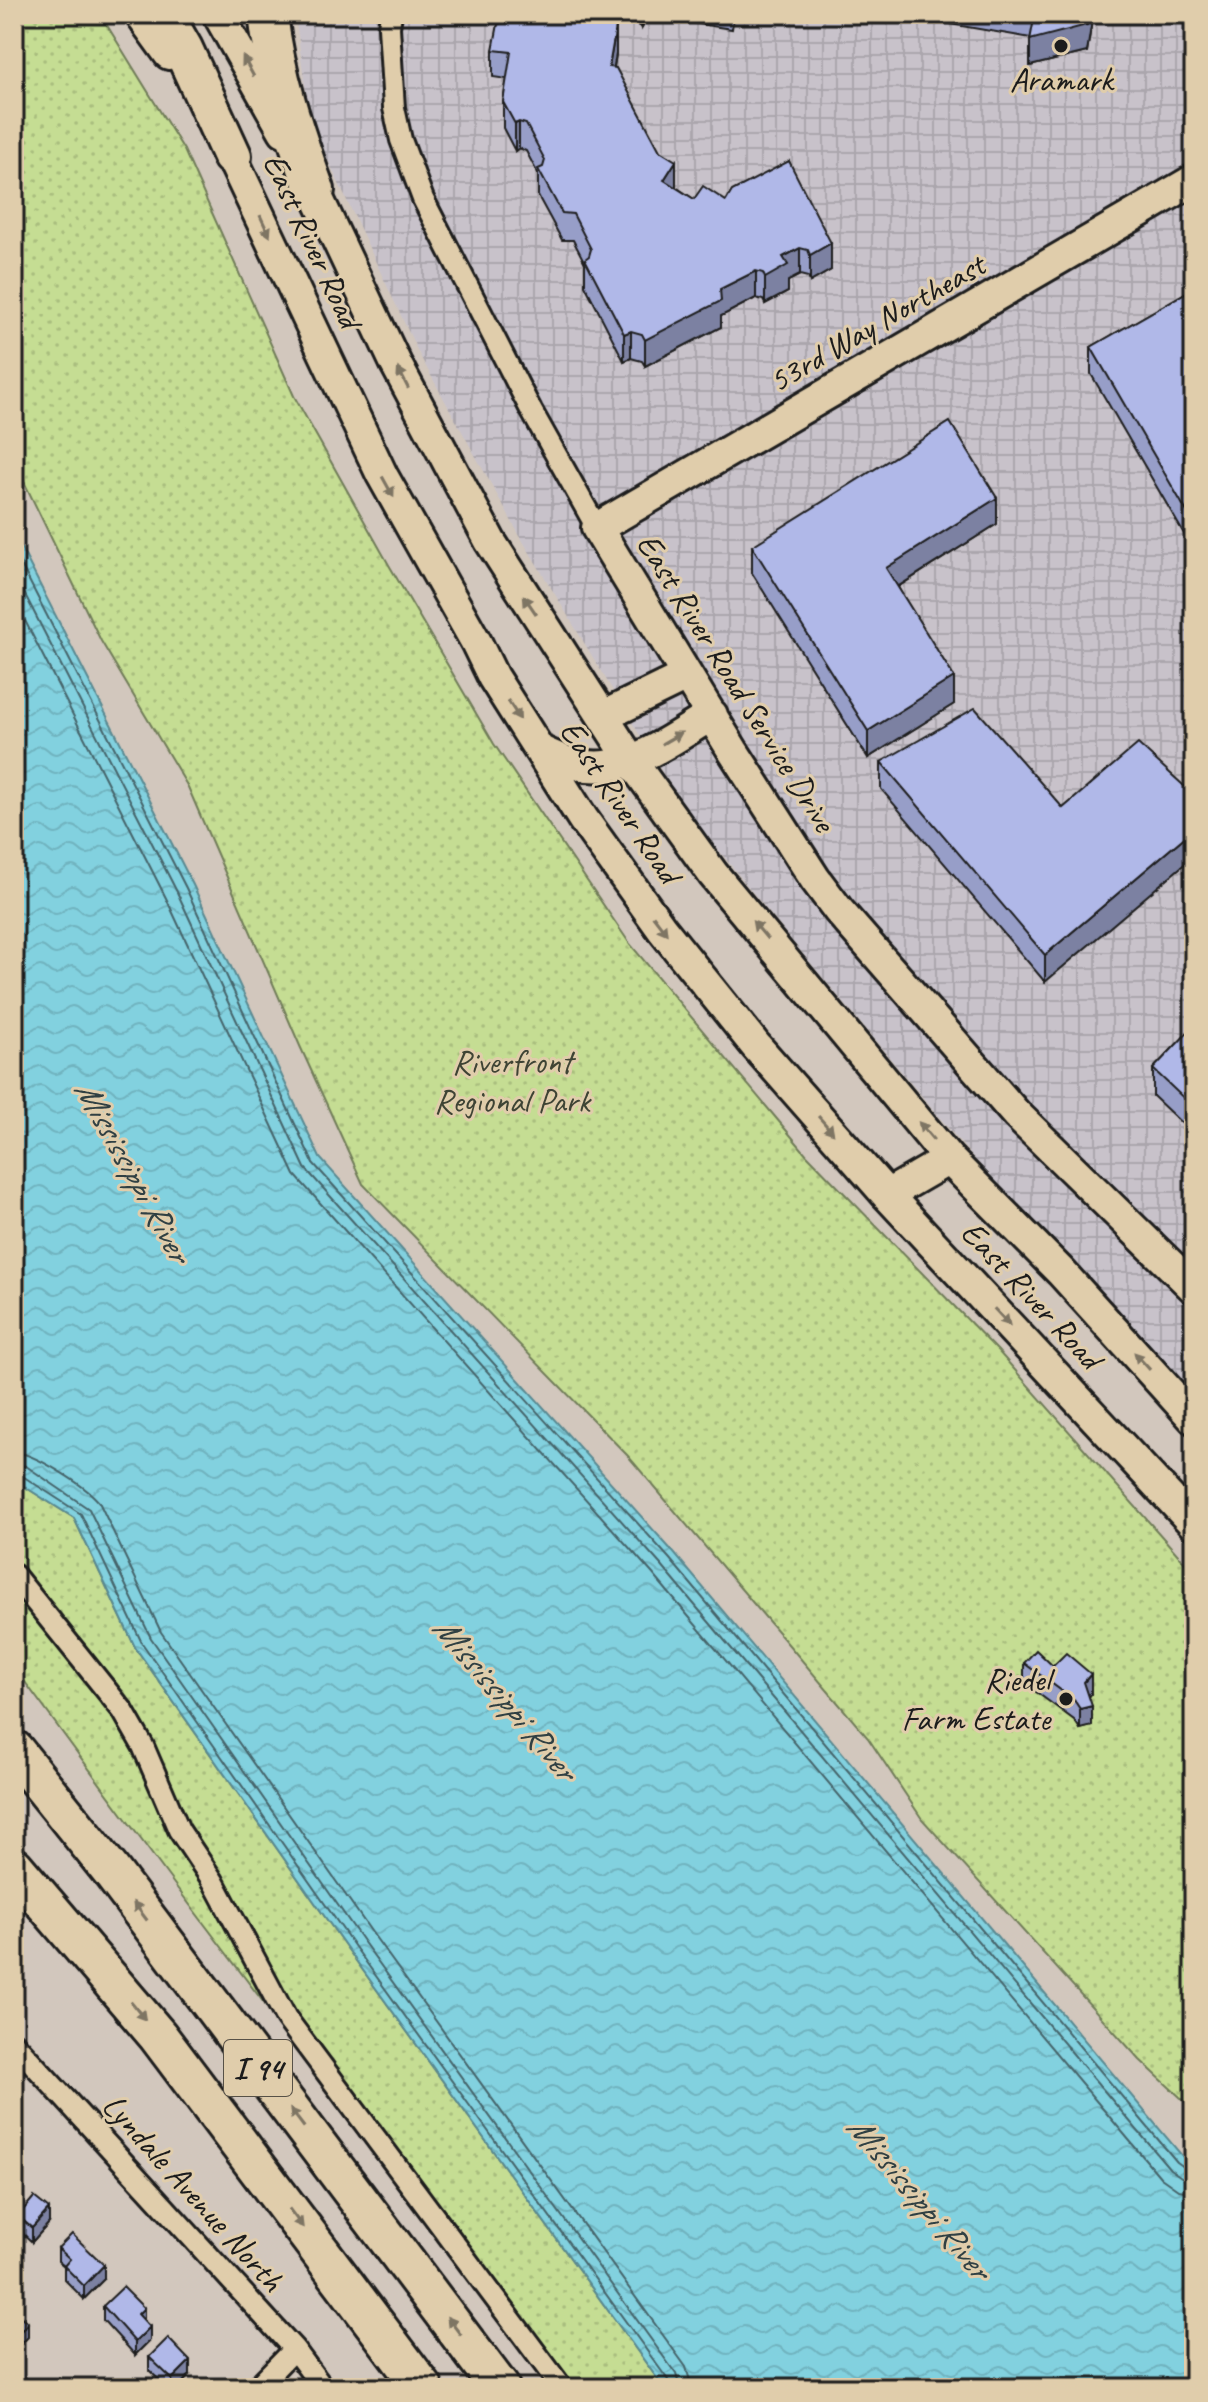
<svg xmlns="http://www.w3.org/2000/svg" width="1208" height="2402" viewBox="0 0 1208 2402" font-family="Caveat,sans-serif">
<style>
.industrial{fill:url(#industrial-grid)}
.park{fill:url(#park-dots);stroke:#707c58;stroke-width:2}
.water{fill:url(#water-waves);stroke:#598991;stroke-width:2}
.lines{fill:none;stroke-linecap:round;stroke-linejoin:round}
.shore{stroke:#45646a;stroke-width:2}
.street-casing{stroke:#1c1c1c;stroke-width:26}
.secondary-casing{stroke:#1c1c1c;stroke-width:36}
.highway-casing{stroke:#1c1c1c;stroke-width:44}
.street{stroke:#e0cdab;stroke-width:20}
.secondary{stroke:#e0cdab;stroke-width:30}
.highway{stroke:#e0cdab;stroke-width:38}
.wall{fill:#979ec8;stroke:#1c1c1c;stroke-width:2}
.shaded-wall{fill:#7b81a2;stroke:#1c1c1c;stroke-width:2}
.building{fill:#b0b8e8;stroke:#1c1c1c;stroke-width:2}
.oneway{fill:#7e7464}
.poi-dot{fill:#1c1c1c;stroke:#e0cdab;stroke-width:3}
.labels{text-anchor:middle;stroke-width:6;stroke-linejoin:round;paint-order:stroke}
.shield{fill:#e0cdab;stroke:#575147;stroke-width:2}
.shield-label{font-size:32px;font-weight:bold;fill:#1c1c1c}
.poi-label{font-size:34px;fill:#1c1c1c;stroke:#e0cdab}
.street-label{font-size:34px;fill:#1c1c1c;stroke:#e0cdab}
.park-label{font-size:34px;fill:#3e4334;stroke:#e0cdab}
.water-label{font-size:36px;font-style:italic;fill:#304043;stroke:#e0cdab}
</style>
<defs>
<pattern id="industrial-grid" width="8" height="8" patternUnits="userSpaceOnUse" patternTransform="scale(2)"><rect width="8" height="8" fill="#c8c2ca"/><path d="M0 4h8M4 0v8" fill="none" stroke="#aba6ad"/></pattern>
<pattern id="park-dots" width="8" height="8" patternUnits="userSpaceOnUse" patternTransform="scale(2)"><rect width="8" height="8" fill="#c5dd93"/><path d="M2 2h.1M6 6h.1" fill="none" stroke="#a9bd7e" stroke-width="1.8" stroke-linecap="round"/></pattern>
<pattern id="water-waves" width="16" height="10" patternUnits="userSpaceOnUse" patternTransform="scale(2)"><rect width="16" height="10" fill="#82d1df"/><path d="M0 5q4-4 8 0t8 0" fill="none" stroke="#70b3bf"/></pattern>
</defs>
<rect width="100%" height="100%" fill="#d2c7bd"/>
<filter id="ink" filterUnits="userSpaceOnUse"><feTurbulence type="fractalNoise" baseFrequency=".0125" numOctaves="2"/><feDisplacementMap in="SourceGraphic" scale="16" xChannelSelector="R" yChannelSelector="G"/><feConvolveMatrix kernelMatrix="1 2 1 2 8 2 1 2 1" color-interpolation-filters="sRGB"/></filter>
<g filter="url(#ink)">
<path class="industrial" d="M295,14H1194V1397L970,1154L787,935L687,811L665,777L521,538L419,354L310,122Z"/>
<path class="park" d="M14,14H100L184,150L294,396L389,565L494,744L630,944L807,1155L998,1351L1194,1573V2110L1140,2060L922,1819L868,1738L628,1456L363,1184L300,1046L188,787L101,641L14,461Z
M14,1480L74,1518L135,1647L349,1951L664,2388H555L168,1876L14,1667Z"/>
<path class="water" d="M14,534L193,885L320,1158L674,1553L1183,2157L1194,2164V2388H664L349,1951L135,1647L74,1518L14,1480Z"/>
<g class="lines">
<path class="shore" d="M14,551L186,888L313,1163L669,1558L1177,2162L1188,2170H1194
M14,573L177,892L305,1168L661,1565L1170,2169L1184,2179L1194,2180
M14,599L166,898L295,1175L652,1573L1161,2178L1178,2190L1194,2192
M14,1452C34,1453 86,1486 99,1502L161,1632L373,1934L686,2367L692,2388
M14,1464L26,1466L89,1509L151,1638L363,1941L676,2374L680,2388
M14,1474L21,1475L81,1514L142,1643L355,1947L668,2380L670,2388"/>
<defs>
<path id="street" d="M391,14L389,27L394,108L401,140L423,199L531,410L597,528
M14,1575L123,1711L143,1746L179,1830L213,1881L286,2018L562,2388
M14,2043L294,2349L323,2388
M256,2388L294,2349"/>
<path id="secondary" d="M140,14L169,54
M218,14L284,131
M223,139L382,475L476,642L493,677L583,819L662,929L756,1046L887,1195L1194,1524
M304,169L396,364L490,541L632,762L713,874L949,1159L1061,1272L1194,1419
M1194,180L597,528L733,751L815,879L839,911L1016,1114L1194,1288
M604,716L686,676
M541,751C552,756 564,762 576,764C627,777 670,739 712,715
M887,1195L949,1159"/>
<path id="highway" d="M163,14L183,49L232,156
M268,14C275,75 294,132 315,190
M14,1750L111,1871L500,2388
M14,1867L158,2036L423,2388"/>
</defs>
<use href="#street" class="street-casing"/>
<use href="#secondary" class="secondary-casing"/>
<use href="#highway" class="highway-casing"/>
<use href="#street" class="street"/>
<use href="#secondary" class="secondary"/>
<use href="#highway" class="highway"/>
</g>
<path class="wall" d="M510,14H650L642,28L620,14L613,25L616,54L614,67L676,187L694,199L726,201L789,161L831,270L810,282L808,277L800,275L788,281V292L765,304L763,300L756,298L721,316V327L645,366L642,361L631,358L624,361L585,285V263L573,240H562L538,196V174L526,151L519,148L515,151L503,128V102L507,79L493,77V50L508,21Z
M676,14H734L732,29L679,21V14Z
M892,14H1093L1087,52L1030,66L1031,38Z
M1194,288V551L1091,374V347Z
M997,524L898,587L954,704L868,758L752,573V546Z
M881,762L1063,808L1045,982L881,789Z
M1194,1026V1135L1153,1096V1069Z
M1024,1663L1053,1666L1091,1694L1089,1697L1092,1726L1080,1729L1074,1720L1024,1683Z
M18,2216L49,2223L32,2242L18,2229Z
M58,2248L104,2279L84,2299L64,2279V2266L58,2261Z
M103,2306L144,2320L150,2340L135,2355L103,2320Z
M149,2357L190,2375L177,2388H167L149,2370Z"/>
<path class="shaded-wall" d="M604,14H620L602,44V18Z
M642,14H650L642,28Z
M1089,14H1093L1087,52L1030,66V40Z
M616,27V54L609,94V67Z
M519,122V148L515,151V124Z
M676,161V188L664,180Z
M831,243V270L810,282V255Z
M800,248V275L788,281V292L765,304V278L783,257Z
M756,271V298L721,316V327L645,366V340L720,289Z
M631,331V358L624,361V334Z
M997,498V524L886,594V568Z
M954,677V704L868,758V731Z
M1194,829V856L1045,982V955Z
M1091,1674V1694L1084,1703V1682Z
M1092,1706V1726L1080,1729V1709Z
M49,2209V2223L32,2242V2228Z
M104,2265V2279L84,2299V2286Z
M144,2308V2322L138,2314Z
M28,2323V2337L14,2352V2338Z
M150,2327V2340L135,2355V2342Z
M190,2361V2375L177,2388H172V2379Z"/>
<path class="building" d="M510,14H604L602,18L616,27L609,67L616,68L660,151L676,161L664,180L694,199L703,186L726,201L732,191L789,161L831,243L810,255L808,250L800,248L783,257L788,265L765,278L763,273L756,271L720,289L721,301L645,340L642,334L631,331L624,334L585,259L589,256L591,249L573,214L562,213L538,169L543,167L545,160L526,124L519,122L515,124L503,102L511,52L493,50L498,24L508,21Z
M1035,14H1089L1087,25L1030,40Z
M1194,288V524L1091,347Z
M950,422L997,498L886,568L954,677L868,731L752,546Z
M975,708L1063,808L1138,744L1194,795V829L1045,955L881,762Z
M1194,1026V1108L1153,1069Z
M1036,1650L1053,1666L1066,1653L1091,1674L1084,1682L1092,1706L1080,1709L1074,1700L1024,1663Z
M34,2197L49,2209L32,2228L18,2216Z
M72,2234L104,2265L84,2286L64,2266L70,2259L58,2248Z
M123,2287L144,2308L138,2314L150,2327L135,2342L103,2306Z
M14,2310L28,2323L14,2338Z
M168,2338L190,2361L172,2379L149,2357Z"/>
<defs><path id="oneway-solid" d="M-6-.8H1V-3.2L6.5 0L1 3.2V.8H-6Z" transform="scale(2)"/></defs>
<g class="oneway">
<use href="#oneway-solid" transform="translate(248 66) rotate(-119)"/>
<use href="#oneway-solid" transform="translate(265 226) rotate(65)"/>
<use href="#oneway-solid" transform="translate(403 378) rotate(-117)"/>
<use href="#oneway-solid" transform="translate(388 487) rotate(61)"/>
<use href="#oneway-solid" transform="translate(530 605) rotate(-124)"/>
<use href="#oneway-solid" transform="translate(514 710) rotate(57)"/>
<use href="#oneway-solid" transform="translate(672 738) rotate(-30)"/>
<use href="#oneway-solid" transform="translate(660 925) rotate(53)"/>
<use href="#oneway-solid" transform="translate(760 930) rotate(-130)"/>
<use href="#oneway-solid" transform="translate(826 1125) rotate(49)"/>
<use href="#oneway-solid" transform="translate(926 1131) rotate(-130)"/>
<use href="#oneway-solid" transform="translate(1002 1317) rotate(47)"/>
<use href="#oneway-solid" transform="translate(1142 1361) rotate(-132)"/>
<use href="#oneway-solid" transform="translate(140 1911) rotate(-127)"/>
<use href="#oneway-solid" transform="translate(138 2011) rotate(51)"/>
<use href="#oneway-solid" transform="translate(297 2118) rotate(-127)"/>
<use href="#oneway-solid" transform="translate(296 2218) rotate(53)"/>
<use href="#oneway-solid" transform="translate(454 2326) rotate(-127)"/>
</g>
</g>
<g class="poi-dot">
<circle cx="1061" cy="46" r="8"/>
<circle cx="1066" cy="1699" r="8"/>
</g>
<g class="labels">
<rect class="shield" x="224" y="2040" width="68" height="56" rx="6"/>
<g class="shield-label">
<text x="258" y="2079">I 94</text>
</g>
<g class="poi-label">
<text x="1061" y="91">Aramark</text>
<text x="1050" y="1691" text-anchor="end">Riedel<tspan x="1050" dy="39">Farm Estate</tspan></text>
</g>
<g class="street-label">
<text transform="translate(313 240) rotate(65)" y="12">East River Road</text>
<text transform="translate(876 322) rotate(-30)" y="12">53rd Way Northeast</text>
<text transform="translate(737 682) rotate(58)" y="12">East River Road Service Drive</text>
<text transform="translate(621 801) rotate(56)" y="12">East River Road</text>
<text transform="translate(1032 1294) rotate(47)" y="12">East River Road</text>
<text transform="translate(194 2192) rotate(48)" y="12">Lyndale Avenue North</text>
</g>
<g class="park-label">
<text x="512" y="1073">Riverfront<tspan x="512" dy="39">Regional Park</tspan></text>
</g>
<g class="water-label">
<text transform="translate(134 1170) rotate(61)" y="13">Mississippi River</text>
<text transform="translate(506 1697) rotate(50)" y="13">Mississippi River</text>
<text transform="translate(920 2196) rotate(50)" y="13">Mississippi River</text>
</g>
</g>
<rect width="1208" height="2402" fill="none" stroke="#e0cdab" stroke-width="48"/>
<rect x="24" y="24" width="1160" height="2354" fill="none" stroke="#1c1c1c" stroke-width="3" filter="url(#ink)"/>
</svg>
